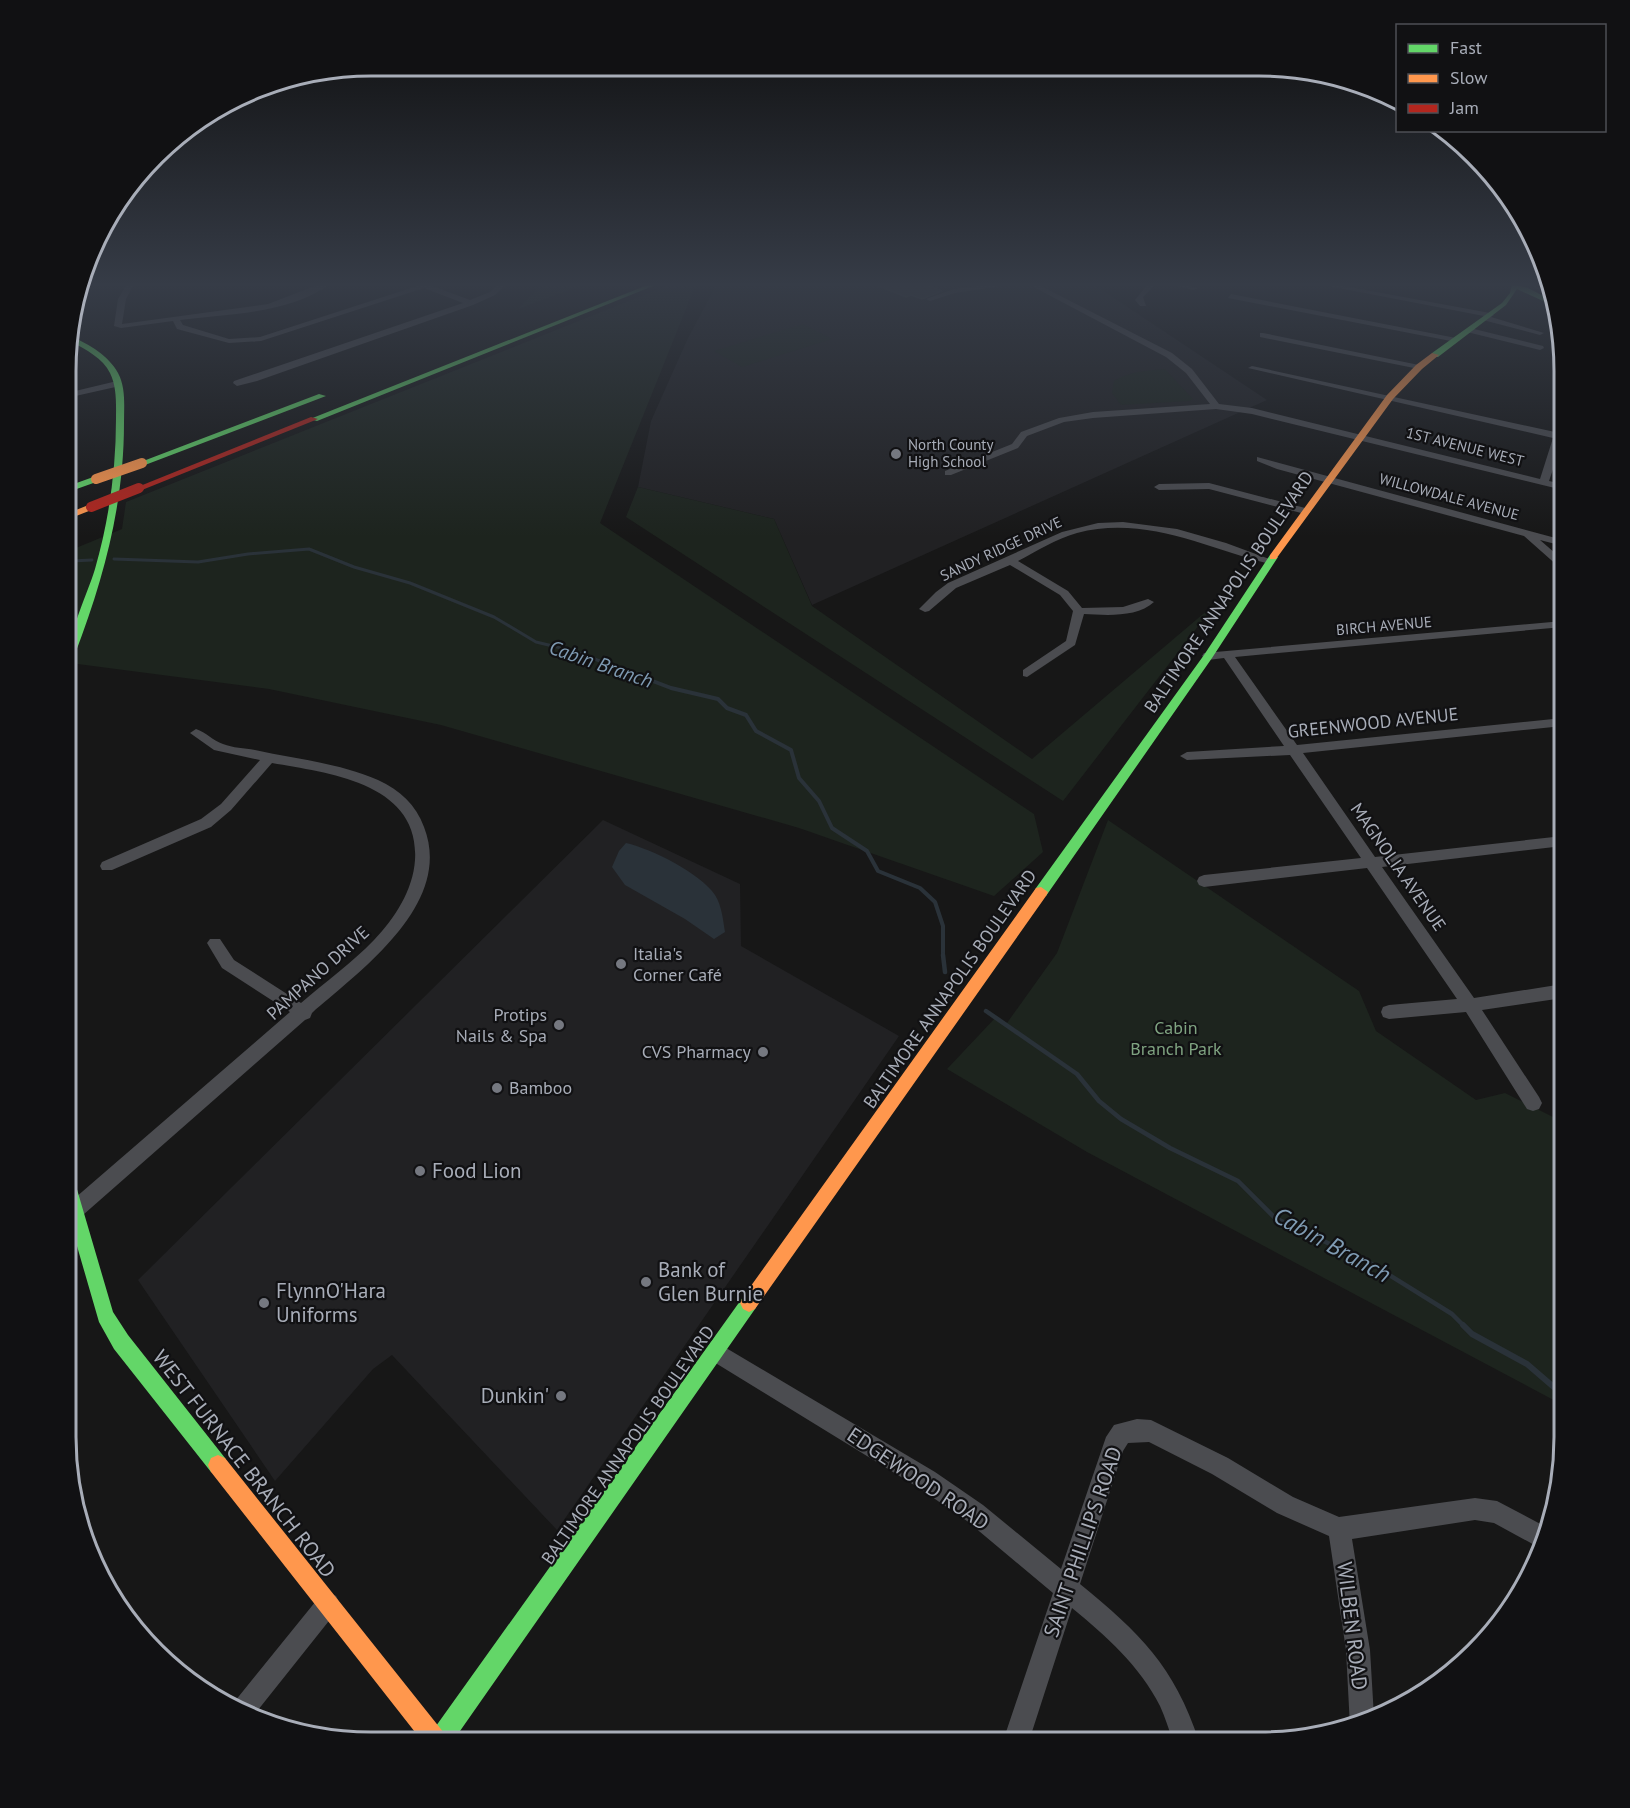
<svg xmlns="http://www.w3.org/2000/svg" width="1630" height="1808" viewBox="0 0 1630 1808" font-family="'PT Sans',sans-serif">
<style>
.built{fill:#212123}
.green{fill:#1d241e}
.water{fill:#2a3239}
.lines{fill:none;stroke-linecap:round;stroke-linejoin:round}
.stream-far3{stroke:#2a3239;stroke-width:3}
.stream-far2{stroke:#2a3239;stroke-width:4}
.stream-far1{stroke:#2a3239;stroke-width:4.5}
.stream{stroke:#2a3239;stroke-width:6}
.building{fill:#353536;stroke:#3f4043;stroke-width:1.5}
.street{fill:#4b4c50;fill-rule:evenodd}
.fast{fill:#63d668;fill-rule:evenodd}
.slow{fill:#ff974d;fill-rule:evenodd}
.jam{fill:#b3261e;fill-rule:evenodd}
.tram{stroke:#4b4c4f;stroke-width:1.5}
.slow-bridge{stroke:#ff974d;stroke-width:10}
.jam-bridge{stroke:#b3261e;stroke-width:10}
.poi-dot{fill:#757880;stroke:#111113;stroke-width:2}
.labels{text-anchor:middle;stroke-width:4.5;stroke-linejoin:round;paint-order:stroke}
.far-poi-label{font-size:15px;fill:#a8adb8;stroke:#111113;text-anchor:start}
.far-street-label{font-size:15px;fill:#a8adb8;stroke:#111113}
.street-label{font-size:18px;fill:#a8adb8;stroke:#111113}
.poi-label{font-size:18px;fill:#a8adb8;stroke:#111113;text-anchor:start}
.park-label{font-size:18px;fill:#7fa381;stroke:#111113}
.water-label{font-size:20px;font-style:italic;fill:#7f9bb3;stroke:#111113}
.near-poi-label{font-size:21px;fill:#a8adb8;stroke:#111113;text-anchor:start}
.near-street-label{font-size:21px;fill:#a8adb8;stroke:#111113}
.near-water-label{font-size:24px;font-style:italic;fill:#7f9bb3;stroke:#111113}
.rim{fill:none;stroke:#a8adb8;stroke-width:3}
</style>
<rect width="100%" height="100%" fill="#171717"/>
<path class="built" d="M717,284H1093L1267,400L812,605L774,519L638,487L651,421L688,338Z
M603,820L740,884L741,946L899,1036L557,1530L392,1355L373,1369L275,1481L138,1280Z"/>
<path class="green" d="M542,284H585L518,309Z
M671,284H696L600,523L1034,814L1043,852L994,896L799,828L441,725L269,689L70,663L71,550L122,529L126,502Z
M803,324L832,339L742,367L714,351Z
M1165,369L1193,399L1189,401L1121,405L1112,393L1114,381C1130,371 1147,371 1165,369Z
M638,487L774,519L812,606L1032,759L1216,603L1063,801L626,517Z
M1108,820L1359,991L1376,1031L1476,1100L1505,1093L1563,1122V1405L1087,1152L947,1069L996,1017L1007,1023L1057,953Z"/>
<path class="water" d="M626,843C652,849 700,873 715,895C722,906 723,920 725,932L714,939L685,919L625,885L612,867L619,851Z"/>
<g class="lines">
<path class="stream-far3" d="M114,559L198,562L248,554L309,549L354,567L410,583L494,617L536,642L574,651L628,672
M71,561L92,560"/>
<path class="stream-far2" d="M624,670L671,688L718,699L727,708L746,715L756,731L791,750L799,778L819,801L832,828L867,851L878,871L920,888L935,902L943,926V956"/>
<path class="stream-far1" d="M943,955L945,972
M986,1011L1077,1074L1099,1101L1121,1119L1170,1148L1238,1181L1275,1218L1370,1263L1452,1314L1465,1327"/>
<path class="stream" d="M1463,1325L1472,1334L1527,1364L1563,1395"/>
</g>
<path class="building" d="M874,284H924L942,291L922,299L911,295L906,297Z"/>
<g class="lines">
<path class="street" d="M127,284H134L126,299L122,324L268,304L320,284H330C289,314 228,314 180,320L183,325L229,339L260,337L417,286L415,284H427L470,300L490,292L499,284H507L495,295L473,305L257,381L237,386L233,383L234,381L463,303L424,288L261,341L229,343L177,329L173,321L121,328L114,326L118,299Z
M994,284H1014L955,293L930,301L926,299L954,289Z
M1028,284H1037L1172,353L1192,369L1219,404L1252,408L1540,479L1553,438L1248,368L1252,366L1555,432L1559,421L1563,418V440L1549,481L1563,484V490L1252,414L1216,409L1093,418L1064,422L1027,436L1018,448L951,475H945V471L1012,444L1021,432L1059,418L1093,412L1210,404L1186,373L1166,357Z
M1148,284H1156L1143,297L1146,306H1140L1135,300Z
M1169,284H1183L1198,288L1194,290Z
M1318,284H1333L1490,313L1494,315L1491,317L1544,333L1540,335L1483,320L1484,316Z
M1515,284H1530L1512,288Z
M1544,284H1550V287Z
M1231,294L1456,338L1460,340L1456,342L1228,298Z
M1470,328L1543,346L1544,348L1540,350L1467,332V328Z
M1263,333L1419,365L1423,367L1419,369L1260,337V333Z
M117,381L121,384L120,386L71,397V392Z
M1257,457L1563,540V546L1540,540L1563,560V568L1559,567L1524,536L1277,469L1257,461Z
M1209,483L1309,509L1310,511L1305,514L1209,489L1159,490L1154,487L1159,484Z
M1123,522L1177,529L1226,543L1275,561L1270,564C1206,548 1145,515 1077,533C1056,539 1037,551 1018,561L1068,591L1082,608L1123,607L1148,599L1154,602C1137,618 1105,615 1084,614L1075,645L1027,677L1023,676V670L1066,641L1073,611L1060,595L1010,565L956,588L929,611L925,612L919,609L936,592L948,583L1062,532L1098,523Z
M1563,621V627L1235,657L1297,745L1563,718V726L1303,753L1375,857L1563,836V846L1382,867L1474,998L1563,984V998L1482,1010L1539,1097L1542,1103L1539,1109L1533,1111L1527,1109L1466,1012L1389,1019L1383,1017L1381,1012L1383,1007L1389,1005L1457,999L1367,868L1204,887L1199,885L1197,881L1199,877L1204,875L1361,858L1290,755L1187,760L1180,756L1187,752L1284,746L1224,658L1208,660L1202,656L1204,653Z
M196,729C206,732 213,741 223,744C233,748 244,748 255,750C296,759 339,763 378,780C400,790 416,805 424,827C454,904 361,970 312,1013L310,1018L305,1020L75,1222L68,1225V1204L290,1012L222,968L207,943L210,939H220L234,960L301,1003C325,982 352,963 374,940C395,918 413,890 415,860C420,783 329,773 272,763L231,810L211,827L112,870H102L100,866L102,862L201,819L221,804L260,760L214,750L190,733Z
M716,1342L935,1472L983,1505L1061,1569L1106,1437L1114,1425L1137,1419L1151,1420L1228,1458L1293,1497L1339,1517L1475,1498L1497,1501L1548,1528L1540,1548L1494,1523L1475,1520L1352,1539L1370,1650L1374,1717L1350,1727L1346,1650L1329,1536L1277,1513L1212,1474L1149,1442L1128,1443L1123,1451L1080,1584C1140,1633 1174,1666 1199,1741H1173C1169,1730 1165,1717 1160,1706C1140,1666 1106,1636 1072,1608L1029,1741H1003L1053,1593L967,1521L919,1488L709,1359L706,1352L709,1345Z
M328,1592L336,1596L340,1604L336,1612L254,1715L231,1706L320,1596Z"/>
<path class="fast" d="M650,284H658L317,421L310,419Z
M1512,284L1528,288L1553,301L1554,306L1517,289L1506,305L1438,357H1432V353L1502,303L1510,293Z
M72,337C89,344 109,356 118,373C126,388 124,406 124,423C124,504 104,578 75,654L70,657C70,627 86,598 95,569C109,520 116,470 116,419C116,404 117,387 110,373C103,358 86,350 72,342Z
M319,394L326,396L145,465L138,463Z
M96,476L99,477V481L71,491V485Z
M1270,555L1278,557L1212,658L1046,896H1036L1034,892L1036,888L1204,655Z
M68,1178L74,1180L76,1186L113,1312L128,1335L225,1458L228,1465L225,1472L218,1475L211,1472L114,1349L99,1322L68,1215Z
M749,1294L755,1297L758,1303L755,1309L453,1741H428L431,1733L743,1297Z"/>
<path class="slow" d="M1432,353L1439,355L1422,369L1393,399L1276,559H1270V555L1387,395L1416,365Z
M91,504L95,507L94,509L71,518V512Z
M1041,887L1048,892L1046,896L755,1309L749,1312L743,1309L740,1303L743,1297L1036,888Z
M218,1455L225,1458L444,1733L447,1741H422L211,1472L208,1465L211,1458Z"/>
<path class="jam" d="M311,417L318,419L142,490L135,488Z"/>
<path class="tram" d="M1531,284L1553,298"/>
<path class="slow-bridge" d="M96,479L142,463"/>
<path class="jam-bridge" d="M91,507L139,488"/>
</g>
<linearGradient id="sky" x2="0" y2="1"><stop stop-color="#0d0d0d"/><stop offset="0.53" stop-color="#363c47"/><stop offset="1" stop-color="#363c47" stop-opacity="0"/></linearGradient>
<rect width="1630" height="537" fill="url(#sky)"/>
<g class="poi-dot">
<circle cx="896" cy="454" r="6"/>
<circle cx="621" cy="964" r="6"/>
<circle cx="559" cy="1025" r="6"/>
<circle cx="763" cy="1052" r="6"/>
<circle cx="497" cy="1088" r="6"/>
<circle cx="420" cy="1171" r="6"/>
<circle cx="646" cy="1282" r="6"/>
<circle cx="264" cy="1303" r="6"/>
<circle cx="561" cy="1396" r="6"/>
</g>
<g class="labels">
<g class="far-poi-label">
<text x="908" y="450">North County<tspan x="908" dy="17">High School</tspan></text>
</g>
<g class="far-street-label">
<text transform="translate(1465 447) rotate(14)" y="5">1ST AVENUE WEST</text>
<text transform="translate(1449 497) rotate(15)" y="5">WILLOWDALE AVENUE</text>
<text transform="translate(1001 549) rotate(-25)" y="5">SANDY RIDGE DRIVE</text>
<text transform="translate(1384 626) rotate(-5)" y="5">BIRCH AVENUE</text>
</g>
<g class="street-label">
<text transform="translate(1229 592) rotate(-56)" y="6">BALTIMORE ANNAPOLIS BOULEVARD</text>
<text transform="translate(1373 723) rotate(-6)" y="6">GREENWOOD AVENUE</text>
<text transform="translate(1398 867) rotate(55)" y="6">MAGNOLIA AVENUE</text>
<text transform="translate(318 973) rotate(-42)" y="6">PAMPANO DRIVE</text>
<text transform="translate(950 989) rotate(-55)" y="6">BALTIMORE ANNAPOLIS BOULEVARD</text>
<text transform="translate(628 1445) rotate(-55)" y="6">BALTIMORE ANNAPOLIS BOULEVARD</text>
</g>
<g class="poi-label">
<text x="633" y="960">Italia's<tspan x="633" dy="21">Corner Café</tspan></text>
<text x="547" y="1021" text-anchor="end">Protips<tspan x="547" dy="21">Nails &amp; Spa</tspan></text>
<text x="751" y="1058" text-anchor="end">CVS Pharmacy</text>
<text x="509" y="1094">Bamboo</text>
</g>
<g class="park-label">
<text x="1176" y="1034">Cabin<tspan x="1176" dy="21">Branch Park</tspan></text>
</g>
<g class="water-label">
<text transform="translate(601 664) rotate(19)" y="7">Cabin Branch</text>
</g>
<g class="near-poi-label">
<text x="432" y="1178">Food Lion</text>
<text x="658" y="1277">Bank of<tspan x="658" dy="24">Glen Burnie</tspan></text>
<text x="276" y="1298">FlynnO'Hara<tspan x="276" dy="24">Uniforms</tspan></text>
<text x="549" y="1403" text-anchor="end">Dunkin'</text>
</g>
<g class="near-street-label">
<text transform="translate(244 1464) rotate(52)" y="7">WEST FURNACE BRANCH ROAD</text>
<text transform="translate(918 1479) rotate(34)" y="7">EDGEWOOD ROAD</text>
<text transform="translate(1083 1542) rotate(-71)" y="7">SAINT PHILLIPS ROAD</text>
<text transform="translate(1352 1626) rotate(83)" y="7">WILBEN ROAD</text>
</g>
<g class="near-water-label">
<text transform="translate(1332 1245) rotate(29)" y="8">Cabin Branch</text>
</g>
</g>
<path d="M0 0H1630V1808H0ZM371 76H1259A295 295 0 0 1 1554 371V1437A295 295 0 0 1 1259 1732H371A295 295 0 0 1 76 1437V371A295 295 0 0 1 371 76Z" fill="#111113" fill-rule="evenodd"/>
<path class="rim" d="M371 76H1259A295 295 0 0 1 1554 371V1437A295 295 0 0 1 1259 1732H371A295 295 0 0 1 76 1437V371A295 295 0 0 1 371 76Z"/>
<rect x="1396" y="24" width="210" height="108" fill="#111113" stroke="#4d4f55" stroke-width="1.5"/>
<rect x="1408" y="44" width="30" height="9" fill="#63d668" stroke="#4d4f55" stroke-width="1.5"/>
<text x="1450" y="54" font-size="18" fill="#a8adb8">Fast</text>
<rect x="1408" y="74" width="30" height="9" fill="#ff974d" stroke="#4d4f55" stroke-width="1.5"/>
<text x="1450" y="84" font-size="18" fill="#a8adb8">Slow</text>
<rect x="1408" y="104" width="30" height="9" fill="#b3261e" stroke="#4d4f55" stroke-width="1.5"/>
<text x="1450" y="114" font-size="18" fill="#a8adb8">Jam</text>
</svg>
